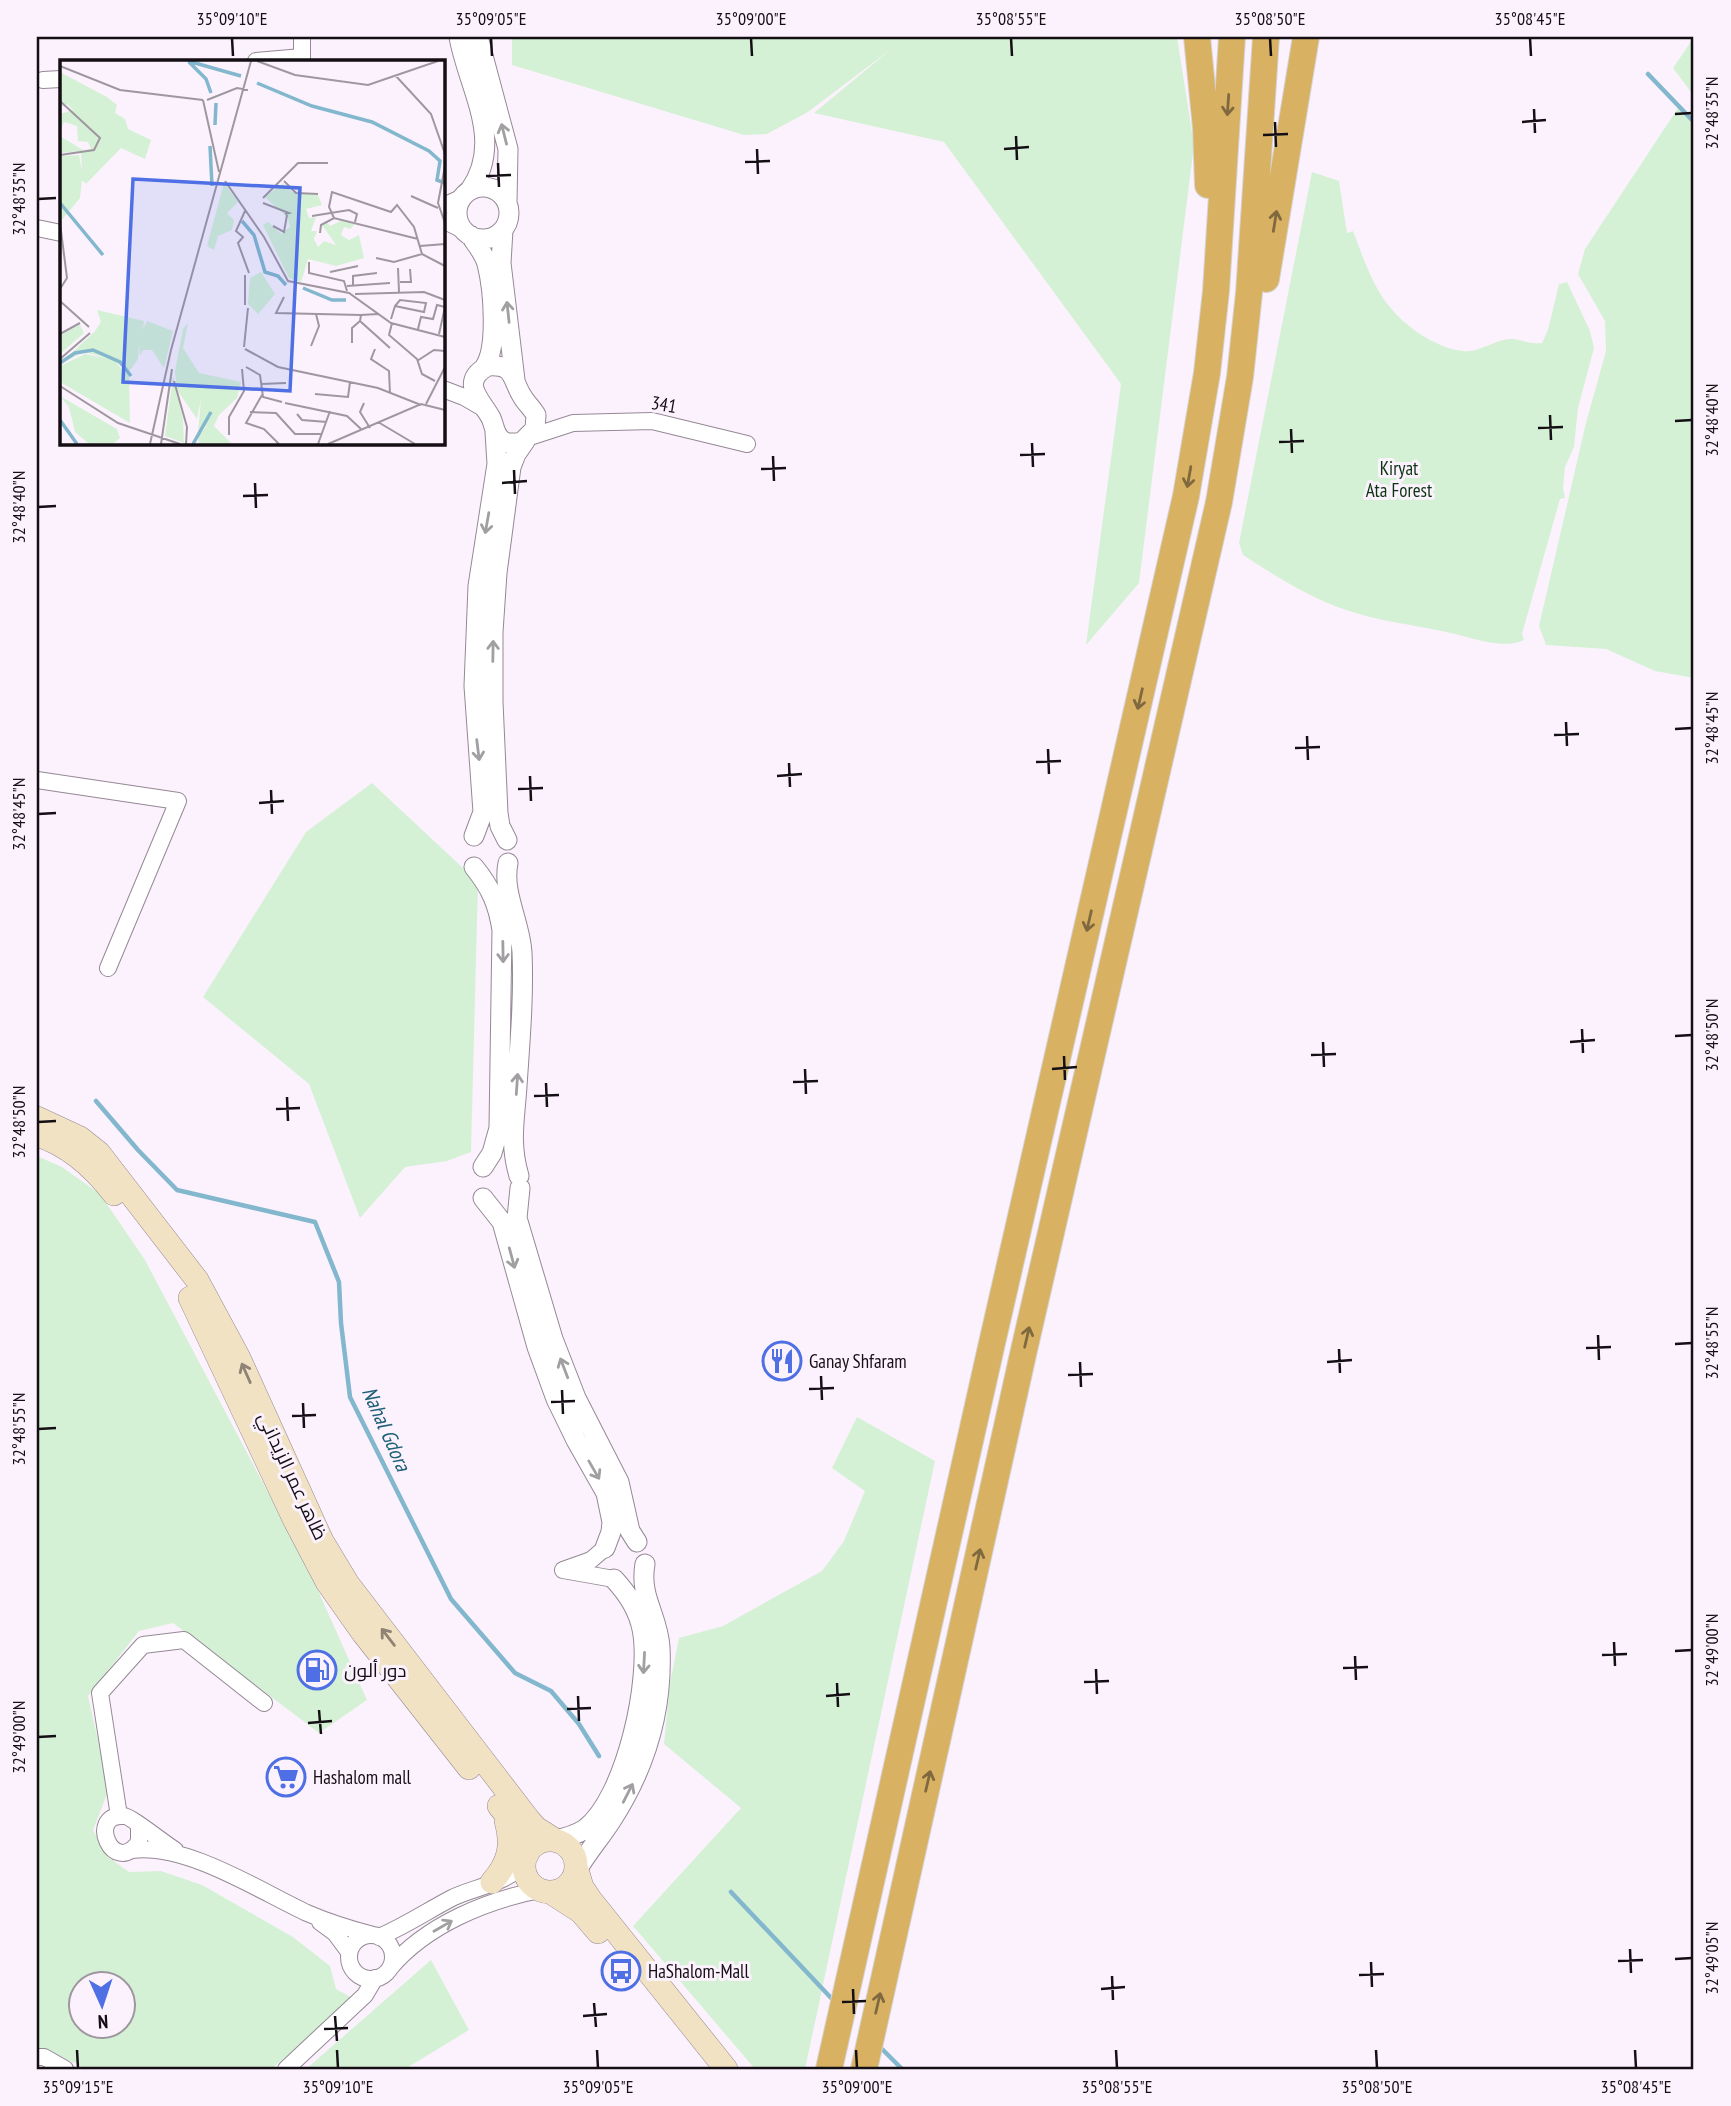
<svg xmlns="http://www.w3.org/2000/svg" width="1731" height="2106" viewBox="0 0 1731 2106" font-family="'PT Sans Narrow',Cairo,sans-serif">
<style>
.green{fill:#d5f1d5;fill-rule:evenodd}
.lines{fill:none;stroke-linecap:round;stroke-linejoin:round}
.stream{stroke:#82b7cd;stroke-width:4.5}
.minor-casing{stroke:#948895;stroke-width:18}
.tertiary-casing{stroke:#948895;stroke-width:21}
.secondary-casing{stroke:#948895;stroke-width:24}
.trunk-casing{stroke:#d5d4d5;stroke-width:28}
.minor{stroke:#fff;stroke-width:16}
.tertiary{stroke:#fff;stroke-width:19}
.secondary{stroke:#f1e2c4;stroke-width:23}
.trunk{stroke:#d8b262;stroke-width:26}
.oneway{stroke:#80693f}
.oneway2{stroke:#a19fa1}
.oneway3{stroke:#8e8375}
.ticks{fill:none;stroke:#140f14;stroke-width:2.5}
.labels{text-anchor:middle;stroke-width:6;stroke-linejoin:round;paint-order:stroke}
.street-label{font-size:19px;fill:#140f14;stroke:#fcf2fd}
.park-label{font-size:19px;fill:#0b3410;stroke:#fcf2fd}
.poi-label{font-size:19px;fill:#140f14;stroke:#fcf2fd;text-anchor:start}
.water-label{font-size:21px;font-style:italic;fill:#1d6078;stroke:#fcf2fd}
.inset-river{fill:none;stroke:#82b7cd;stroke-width:3.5}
.inset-road{fill:none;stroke:#9f97a0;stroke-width:2}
.view{fill:#4f6fe4;fill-opacity:0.15;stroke:#4f6fe4;stroke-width:3.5}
.inset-edge{fill:none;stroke:#140f14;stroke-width:3.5}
.neatline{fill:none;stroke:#140f14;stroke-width:2.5}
.ticks-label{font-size:18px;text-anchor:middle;fill:#140f14}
</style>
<rect width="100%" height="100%" fill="#fcf2fd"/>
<path class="green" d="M512,37H1177L1194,145L1139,583L1086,645L1121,384L944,142L814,113L890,50L808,112L767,134L744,135L512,65Z
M1694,37V96L1673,68Z
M1680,105L1694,120V678L1655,671L1606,649L1546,645L1539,626L1586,423L1606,351L1605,321L1578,274L1585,249Z
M1312,172L1339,181L1347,233L1353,231C1371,278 1379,307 1423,336C1435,343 1449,350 1463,351C1479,353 1494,340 1510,339C1520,338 1529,345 1542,343L1548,330L1559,284L1567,282L1590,331L1594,348L1578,408L1574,447L1565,467L1563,488L1565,498L1560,499L1522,634L1524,640C1503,650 1473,638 1451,633C1416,625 1381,622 1346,610C1310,598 1275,576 1243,555L1239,543Z
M372,783L478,882L471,1152L447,1161L405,1167L360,1218L309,1084L203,997L306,832Z
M37,1156L62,1167L100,1194L145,1260L307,1566L367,1700L319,1733L173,1623L139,1631L88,1696L109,1789L93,1830L108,1857L129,1872L161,1871L202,1885L293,1937L330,1966L336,1989L356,2000L271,2069H84L78,2064L37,2049ZM80,1983H122V2025H80Z
M857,1417L935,1461L805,2069H755L633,1926L741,1808L664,1744L670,1683L679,1638L723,1626L822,1571L844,1541L865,1491L832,1468Z
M431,1960L469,2030L405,2069H306Z"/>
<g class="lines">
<path class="stream" d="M1648,74L1694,122
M96,1101L138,1150L177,1190L315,1222L339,1282L341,1323L350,1397L451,1599L515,1673L551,1691L579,1724L599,1756
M731,1892L833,2000
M881,2048L902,2069"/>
<defs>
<path id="minor" d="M256,61L302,57
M302,61V37
M43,80L61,79
M443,206L461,198
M443,220L463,230
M37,228L61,233
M443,389L464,397L483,408
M530,437L573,423L652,421L747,444
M37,780L178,801L108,968
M605,1548L591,1560L563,1570L614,1579
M119,1816L100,1693L143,1645L184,1640L264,1703
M139,1825V1842C113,1878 86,1813 124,1816C130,1816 165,1844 175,1850
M132,1850C186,1843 258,1890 307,1913C328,1922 350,1929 373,1935
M320,1922L335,1933L349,1952
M349 1957a22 22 0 1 1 44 0a22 22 0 1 1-44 0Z
M379,1937C405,1926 427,1911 452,1898C474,1887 510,1883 524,1862
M390,1968C426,1925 487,1900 540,1890
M37,2057H44L65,2069
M286,2069L365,1995L375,1978"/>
<path id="tertiary" d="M459,37C468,88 505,141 470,190
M478,37L508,149L507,202
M457 213a26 26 0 1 1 52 0a26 26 0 1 1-52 0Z
M503,230L501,263L515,380
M470,235C476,244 484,253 487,264C493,288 499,350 483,369
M488,366C515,364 511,378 522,396C526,403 532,408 536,415L535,429L522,442C516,443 510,444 505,442C495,438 495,427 491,418C482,401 458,382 488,366Z
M474,836L483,812L474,686L478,586L497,464L495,432
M507,840L500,826L498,813L493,702V632L497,573L511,467L516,454L525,441
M508,863C502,893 520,921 522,952C524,996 520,1041 517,1086C515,1119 509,1142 519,1176
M474,867C491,888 498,904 502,930L499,1128L492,1153L483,1167
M520,1188L517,1218L553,1339L576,1398L619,1482L630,1531L637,1542
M483,1198L502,1222L537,1347L556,1399L576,1440L606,1493L612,1522L611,1532L605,1548
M555,1840C565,1838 576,1835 585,1829C626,1798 652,1678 642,1629C638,1609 628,1594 614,1579
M577,1870C587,1853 600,1838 611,1821C645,1769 663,1710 660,1647C658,1615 639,1597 645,1564"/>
<path id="secondary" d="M37,1118L80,1138L99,1153L197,1280L239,1358L322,1541L348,1584L529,1820L536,1828L555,1840
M37,1135C69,1145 94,1168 114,1194
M190,1298L295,1521L327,1582L363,1633L469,1768
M499,1806L513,1823L527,1855
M524 1866a26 26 0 1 1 52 0a26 26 0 1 1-52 0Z
M577,1870L582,1887L590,1899L726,2069
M492,1882C509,1863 513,1845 506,1821
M550,1892L581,1912L598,1932"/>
<path id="trunk" d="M1197,37L1206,128L1208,185
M1266,279L1306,37
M829,2069L992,1343L1186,496L1207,373L1216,291L1232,37
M864,2069L1024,1350L1219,502L1240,377L1249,293L1266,37"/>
</defs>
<use href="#minor" class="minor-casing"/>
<use href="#tertiary" class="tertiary-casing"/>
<use href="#secondary" class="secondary-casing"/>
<use href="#trunk" class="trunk-casing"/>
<use href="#minor" class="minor"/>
<use href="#tertiary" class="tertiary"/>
<use href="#secondary" class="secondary"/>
<use href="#trunk" class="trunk"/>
</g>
<defs><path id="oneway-shaft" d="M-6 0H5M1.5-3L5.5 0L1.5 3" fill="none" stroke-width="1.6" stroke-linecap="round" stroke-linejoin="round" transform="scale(1.75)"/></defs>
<g class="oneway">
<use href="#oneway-shaft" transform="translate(1228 105) rotate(94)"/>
<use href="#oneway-shaft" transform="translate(1275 221) rotate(-81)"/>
<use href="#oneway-shaft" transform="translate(1189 477) rotate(100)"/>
<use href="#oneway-shaft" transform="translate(1140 699) rotate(103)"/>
<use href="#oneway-shaft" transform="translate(1089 921) rotate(103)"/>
<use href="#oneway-shaft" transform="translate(1027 1337) rotate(-77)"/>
<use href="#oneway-shaft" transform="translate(978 1559) rotate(-77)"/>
<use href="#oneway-shaft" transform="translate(928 1781) rotate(-77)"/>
<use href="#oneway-shaft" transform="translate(878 2003) rotate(-77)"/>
</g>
<g class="oneway2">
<use href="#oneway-shaft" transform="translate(504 134) rotate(-104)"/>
<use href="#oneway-shaft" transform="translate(508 312) rotate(-96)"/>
<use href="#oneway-shaft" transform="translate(487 523) rotate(100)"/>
<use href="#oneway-shaft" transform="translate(493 651) rotate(-89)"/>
<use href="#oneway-shaft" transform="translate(478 750) rotate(83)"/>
<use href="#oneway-shaft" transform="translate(503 952) rotate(89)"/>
<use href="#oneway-shaft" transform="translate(517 1084) rotate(-86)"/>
<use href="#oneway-shaft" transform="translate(512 1258) rotate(75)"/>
<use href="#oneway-shaft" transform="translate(564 1368) rotate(-111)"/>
<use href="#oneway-shaft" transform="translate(594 1470) rotate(60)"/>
<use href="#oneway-shaft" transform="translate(644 1663) rotate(93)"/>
<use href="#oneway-shaft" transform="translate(628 1793) rotate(-63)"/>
<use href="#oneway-shaft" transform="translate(443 1926) rotate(-30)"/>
</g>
<g class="oneway3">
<use href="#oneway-shaft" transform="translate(246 1373) rotate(-114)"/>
<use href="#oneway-shaft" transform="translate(388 1637) rotate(-128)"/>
</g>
<path class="ticks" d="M232,38L233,56M491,38L492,56M751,38L752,56M1011,38L1012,56M1270,38L1271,56M1530,38L1531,56M1534,109L1535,133M1675,114L1692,113M1275,122L1276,147M1522,122L1546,120M1263,135L1288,134M1016,136L1017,160M757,149L758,174M1004,149L1029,147M745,162L770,161M498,163L499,187M486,176L511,175M38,199L56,198M1550,415L1551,440M1675,421L1692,420M1538,428L1563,427M1291,429L1292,453M1279,442L1304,441M1032,443L1033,467M1020,455L1045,454M773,456L774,481M761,469L786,468M514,470L515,494M255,483L256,508M502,483L527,481M243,496L268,495M38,507L56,506M1566,722L1567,746M1675,729L1692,728M1554,735L1579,734M1307,736L1308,760M1295,748L1320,747M1048,749L1049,774M1036,762L1061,761M789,763L790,787M530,776L531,801M777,776L802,774M518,789L543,788M271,790L272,814M259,803L284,801M38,814L56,813M1582,1029L1583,1053M1675,1036L1692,1035M1323,1042L1324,1067M1570,1042L1595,1040M1311,1055L1336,1054M1064,1056L1065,1080M805,1069L806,1094M1052,1069L1077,1067M793,1082L818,1081M546,1083L547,1107M534,1096L559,1095M287,1097L288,1121M276,1109L300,1108M38,1122L56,1121M1598,1335L1599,1360M1675,1344L1692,1343M1586,1348L1611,1347M1339,1349L1340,1373M1080,1362L1081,1387M1327,1362L1352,1360M1068,1375L1093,1374M821,1376L822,1400M809,1389L834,1388M562,1390L563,1414M551,1402L575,1401M303,1403L304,1428M292,1416L316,1415M38,1429L56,1428M1614,1642L1615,1666M1675,1651L1692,1650M1602,1655L1627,1654M1355,1656L1356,1680M1343,1668L1368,1667M1096,1669L1097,1694M1084,1682L1109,1681M837,1683L838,1707M578,1696L579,1721M826,1696L850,1694M567,1709L591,1708M319,1710L321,1734M308,1723L332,1721M38,1737L56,1736M1630,1949L1631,1973M1675,1959L1692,1958M1618,1961L1643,1960M1371,1962L1372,1987M1359,1975L1384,1974M1112,1976L1113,2000M853,1989L854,2014M1101,1989L1125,1987M842,2002L866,2001M594,2003L596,2027M335,2016L337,2041M583,2016L607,2014M324,2029L348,2028M77,2050L78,2068M337,2050L338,2068M597,2050L598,2068M856,2050L857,2068M1116,2050L1117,2068M1376,2050L1377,2068M1635,2050L1636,2068"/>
<defs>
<symbol id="restaurant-ring" viewBox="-11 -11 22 22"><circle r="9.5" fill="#fcf2fd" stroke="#4f6fe4" stroke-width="1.5"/><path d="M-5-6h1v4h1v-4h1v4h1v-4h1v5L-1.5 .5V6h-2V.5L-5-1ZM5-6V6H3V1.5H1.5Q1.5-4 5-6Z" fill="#4f6fe4"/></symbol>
<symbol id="fuel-ring" viewBox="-11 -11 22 22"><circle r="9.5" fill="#fcf2fd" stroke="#4f6fe4" stroke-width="1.5"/><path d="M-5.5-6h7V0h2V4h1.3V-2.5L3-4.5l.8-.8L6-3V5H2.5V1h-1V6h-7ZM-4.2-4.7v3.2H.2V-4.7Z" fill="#4f6fe4"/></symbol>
<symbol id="supermarket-ring" viewBox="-11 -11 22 22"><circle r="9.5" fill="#fcf2fd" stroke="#4f6fe4" stroke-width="1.5"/><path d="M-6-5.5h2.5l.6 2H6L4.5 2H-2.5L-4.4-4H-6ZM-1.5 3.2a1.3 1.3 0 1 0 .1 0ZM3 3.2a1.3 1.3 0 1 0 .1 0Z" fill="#4f6fe4"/></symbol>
<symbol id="bus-ring" viewBox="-11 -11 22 22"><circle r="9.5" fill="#fcf2fd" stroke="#4f6fe4" stroke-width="1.5"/><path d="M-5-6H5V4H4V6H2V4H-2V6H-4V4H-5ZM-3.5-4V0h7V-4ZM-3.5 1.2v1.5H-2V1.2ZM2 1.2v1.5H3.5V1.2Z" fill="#4f6fe4"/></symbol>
</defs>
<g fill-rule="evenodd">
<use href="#restaurant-ring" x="760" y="1339" width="44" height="44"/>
<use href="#fuel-ring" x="295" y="1648" width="44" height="44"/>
<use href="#supermarket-ring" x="264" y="1755" width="44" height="44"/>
<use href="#bus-ring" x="599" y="1949" width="44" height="44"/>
</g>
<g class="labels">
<g class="street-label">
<text transform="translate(664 404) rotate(10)" y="7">341</text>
<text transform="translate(293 1476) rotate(65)" y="7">ظاهر عمر الزيداني</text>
</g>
<g class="park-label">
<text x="1399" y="475">Kiryat<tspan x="1399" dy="22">Ata Forest</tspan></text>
</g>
<g class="poi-label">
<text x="809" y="1368">Ganay Shfaram</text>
<text x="344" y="1677">دور ألون</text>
<text x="313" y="1784">Hashalom mall</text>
<text x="648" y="1978">HaShalom-Mall</text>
</g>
<g class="water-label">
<text transform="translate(386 1429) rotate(66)" y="7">Nahal Gdora</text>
</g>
</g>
<g transform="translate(60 60)">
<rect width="385" height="385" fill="#fcf2fd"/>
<path d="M0,12L47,37L57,45L55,53L65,59L68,69L91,80L85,99L61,88L26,124L22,120L20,138L1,161L0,96L19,95L22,111L21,91L1,93L0,76L23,90L31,89L28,82L18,81L17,66L4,62L0,72V54L13,50L7,44L0,47ZM164,123L178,142L167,153L174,160L172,170L158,176L154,190L147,186ZM223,123L232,132L258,135L262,145L246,149L249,158L256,157L251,171H257L254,179L258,187L264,181L276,185L262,165L267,162L270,166L281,161L295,164L290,169L284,167L281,175L289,180L299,175L304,198L276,206L248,199L241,222L229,218L203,165L208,162L221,174L230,167L228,158L205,137ZM201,212L215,234L198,254L188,244L190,218ZM37,250L84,261L83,270L87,261L113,271L104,308L92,290H83L80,296L79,283L78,299L68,313L63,307L56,303L69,316L70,363L0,322V306L25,294L50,299L24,292L0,304L35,271L41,262ZM128,263L123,288L139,313L181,322L177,338L159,355L154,366L172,384H139L138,376L148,365L138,372L141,339L137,359L117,330L115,311L123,269ZM20,265L24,273L0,294L1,275ZM113,316L123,360L124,383L105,376ZM0,336L57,369L60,378L54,383L29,384L15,372L9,347Z" fill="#d5f1d5"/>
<path class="inset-river" d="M128,1L181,16M129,2L146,19L151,33M197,23L252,46L312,62L369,91L380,101L377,120L385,123M155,65L156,43M150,86L152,126M0,143L43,195M182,161L194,175L205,212L218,216L226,225M243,228L272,240H286M0,303L15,293L33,290L60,302L71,316M0,360L17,384M133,384L151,352"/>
<path class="inset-road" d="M197,1L235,15L308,25L378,1M0,6L60,30L143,40M335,15L371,54L385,94M143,40L159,112M147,40L177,28L188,30M0,41L40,78L34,90L0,95M385,106L378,143L385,163M165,121L204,177L228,221L289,233L331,263L385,277M224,121L236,133L258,134M351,136L378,148M203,138L238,103H268M203,143L229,153L225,154M185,151L176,171L183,177L178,183L189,213M252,156L289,150L297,154L295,162M274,158L269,147L272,132L331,152L337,145L354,167L362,194L385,206M0,163L7,218L0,229M213,166L224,172L227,155M260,173L261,165L274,158L358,179M360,186L385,184M316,198L334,202L362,194M249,202V213L284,221L287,231M338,208L339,232M270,212L298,206M340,222H351L350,209M293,225V216L317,213M287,226L330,223M295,234L364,232L385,240M224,237L216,253L301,255M0,241L29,267M185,245V215M318,254L301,255L300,261L330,288M331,259L335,246L340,240L366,243L364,252L335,246M332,263L329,275L357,299L362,314L375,321M358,269L361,257L373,259L377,245L385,247L379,274M0,274L20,263M292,283V268L300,261M251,286L259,266L256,254M184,287L188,248M185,289L218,307L318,328L361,345M315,289L311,299L329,311L330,334M0,299L30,273M357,301L374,290L385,291M186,307L200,315L203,337L222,342M114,321L127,367L126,384M201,324L226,323M0,326L58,363L120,384M255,334L288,337L290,322M202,335L186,363L204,369L219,384M225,343L287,356L301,369M304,343L300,352L310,368M366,344L385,307M190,352L216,353L235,374H262M237,354L242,360L267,362M318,362L355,384M169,375V357L184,331L182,309M90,384L111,290L191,1M101,384L112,309M258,384L270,351M268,384L361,344L385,350"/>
<path class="view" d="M73,119L240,128L230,331L63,322Z"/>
<rect width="385" height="385" class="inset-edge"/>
</g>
<rect width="1731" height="2106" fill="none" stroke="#fcf2fd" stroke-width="77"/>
<g transform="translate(102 2005) rotate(177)"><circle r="33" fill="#fcf2fd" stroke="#9f97a0" stroke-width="2"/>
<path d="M0-5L12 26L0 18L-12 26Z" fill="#4f6fe4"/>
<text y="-10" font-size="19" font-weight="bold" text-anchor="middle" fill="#140f14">N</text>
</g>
<rect x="38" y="38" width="1654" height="2030" class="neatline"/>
<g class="ticks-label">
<text x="232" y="25">35°09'10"E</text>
<text x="491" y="25">35°09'05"E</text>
<text x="751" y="25">35°09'00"E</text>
<text x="1011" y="25">35°08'55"E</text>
<text x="1270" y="25">35°08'50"E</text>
<text x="1530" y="25">35°08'45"E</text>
<text transform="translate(1712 113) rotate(-90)" y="6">32°48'35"N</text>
<text transform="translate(19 199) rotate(-90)" y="6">32°48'35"N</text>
<text transform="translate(1712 420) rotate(-90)" y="6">32°48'40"N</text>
<text transform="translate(19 507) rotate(-90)" y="6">32°48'40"N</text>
<text transform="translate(1712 728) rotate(-90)" y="6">32°48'45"N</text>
<text transform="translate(19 814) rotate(-90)" y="6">32°48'45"N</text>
<text transform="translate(1712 1035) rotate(-90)" y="6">32°48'50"N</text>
<text transform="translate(19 1122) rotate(-90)" y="6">32°48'50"N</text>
<text transform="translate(1712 1343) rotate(-90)" y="6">32°48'55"N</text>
<text transform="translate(19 1429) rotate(-90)" y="6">32°48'55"N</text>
<text transform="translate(1712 1650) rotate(-90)" y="6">32°49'00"N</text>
<text transform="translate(19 1737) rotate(-90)" y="6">32°49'00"N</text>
<text transform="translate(1712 1958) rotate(-90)" y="6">32°49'05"N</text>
<text x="78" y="2093">35°09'15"E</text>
<text x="338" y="2093">35°09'10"E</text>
<text x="598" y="2093">35°09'05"E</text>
<text x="857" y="2093">35°09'00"E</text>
<text x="1117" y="2093">35°08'55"E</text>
<text x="1377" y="2093">35°08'50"E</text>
<text x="1636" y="2093">35°08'45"E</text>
</g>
</svg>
